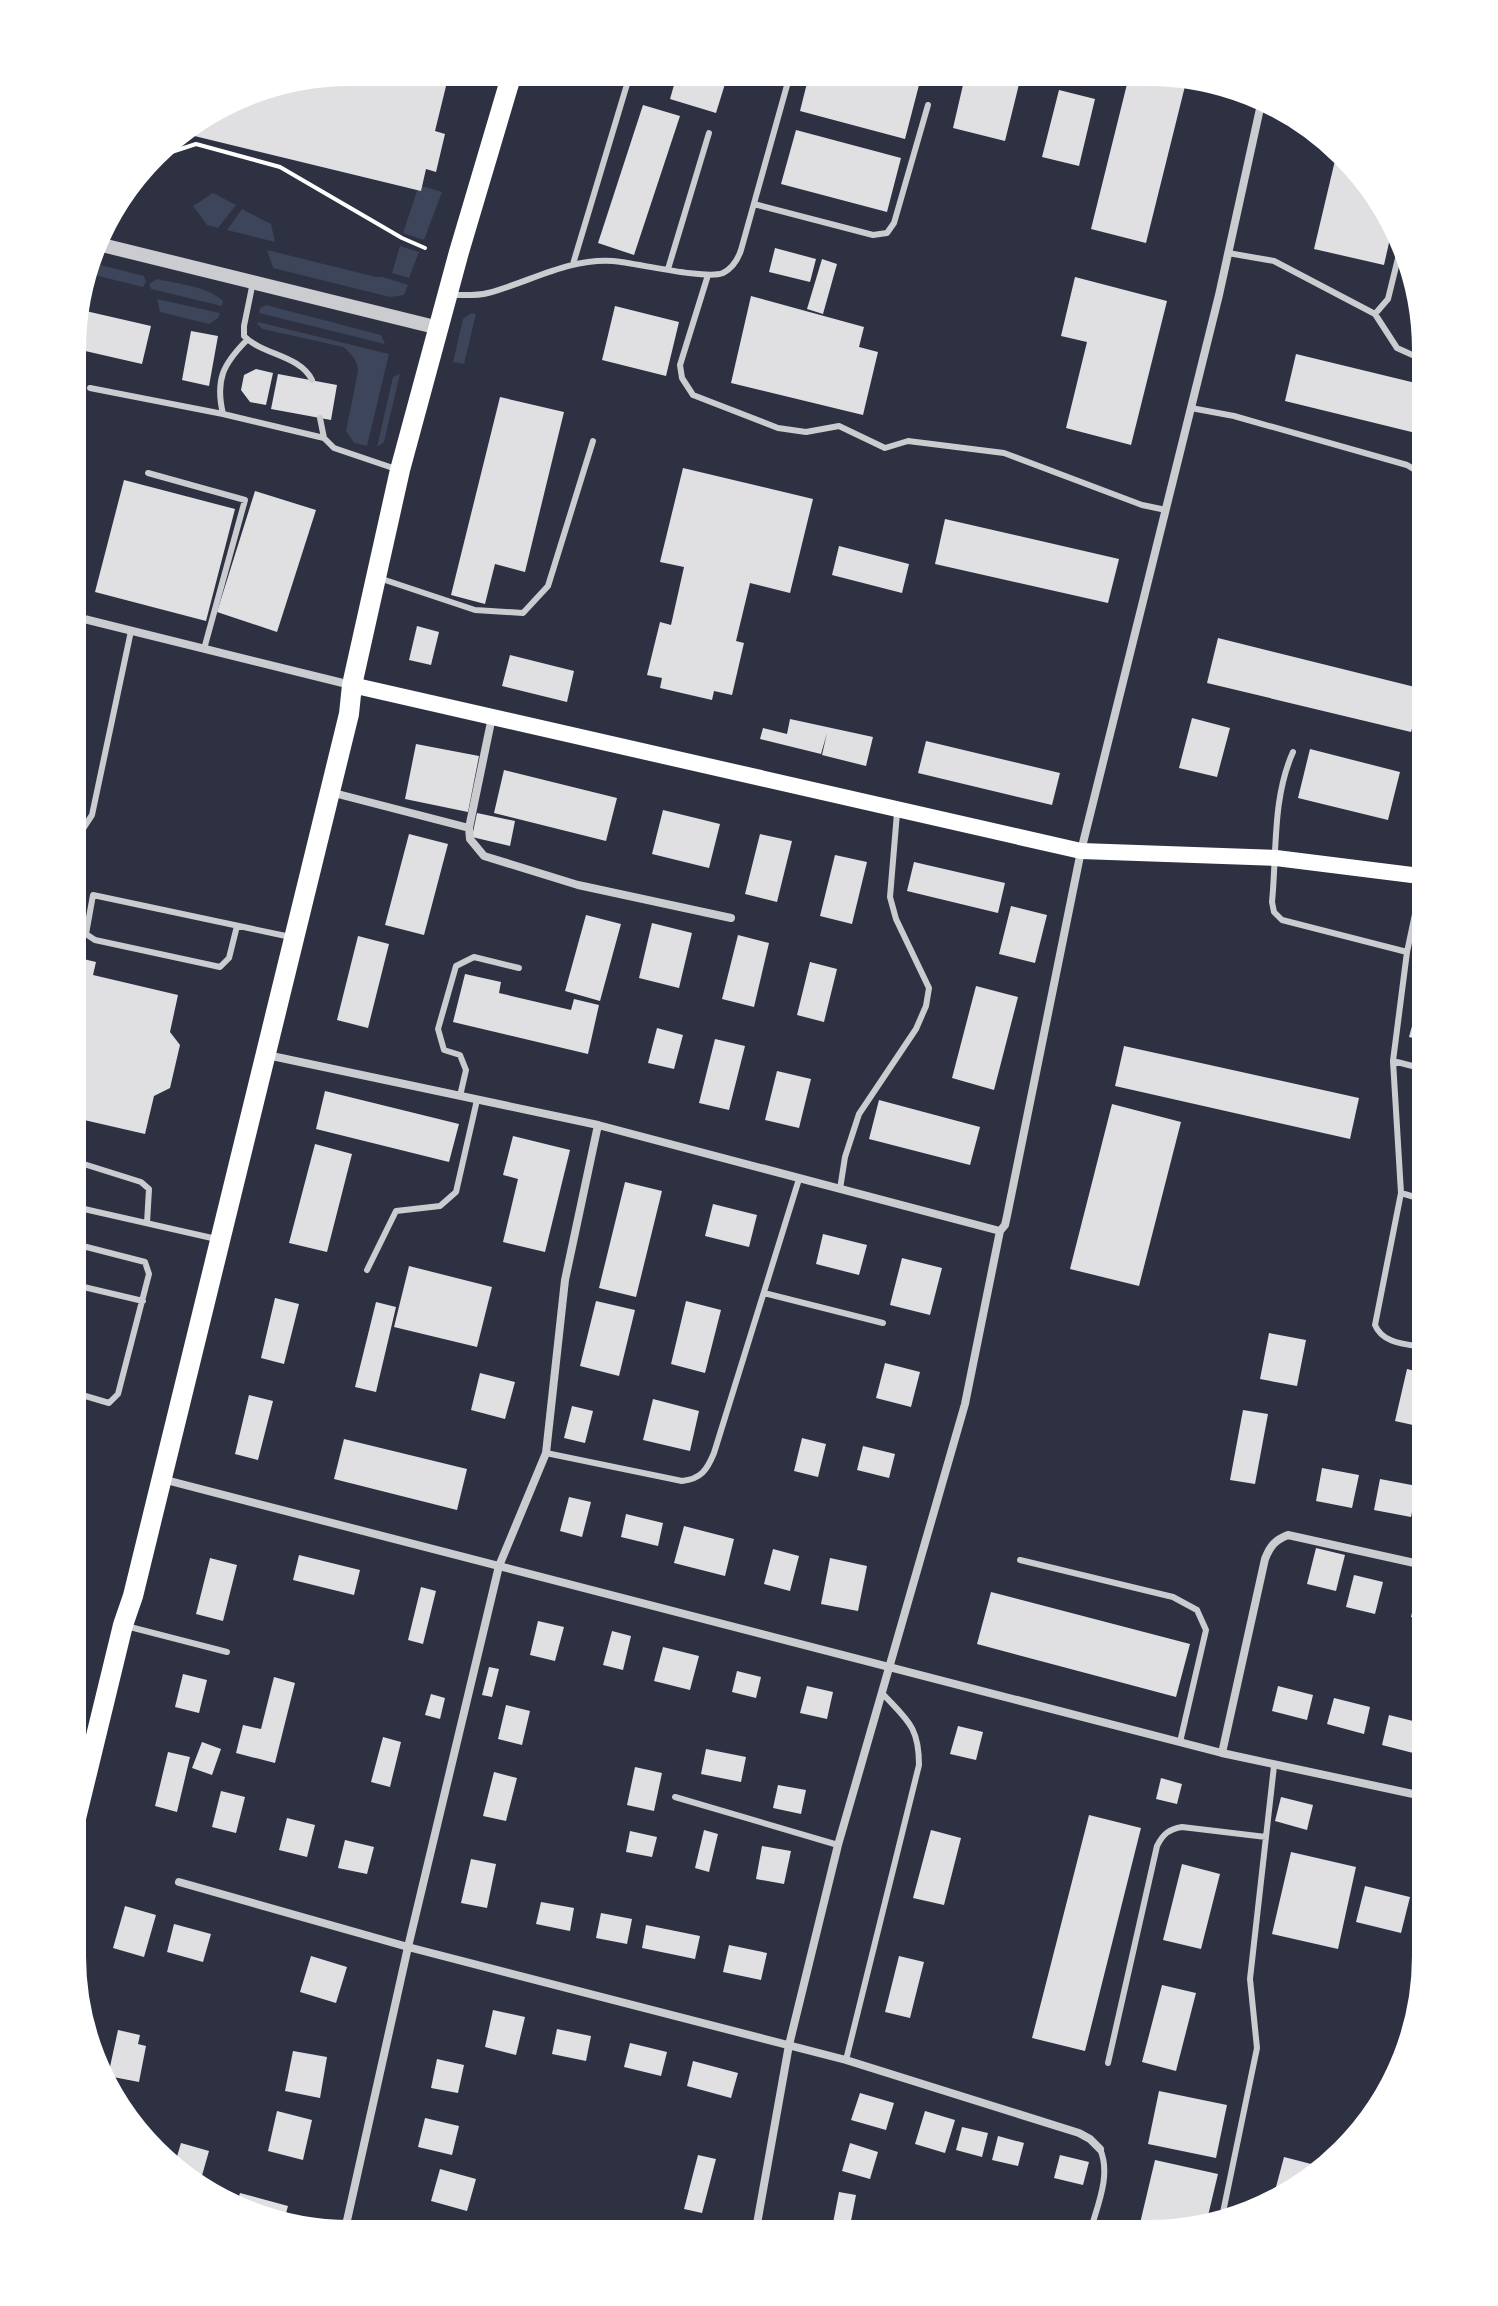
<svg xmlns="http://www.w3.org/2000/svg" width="1498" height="2306" viewBox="0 0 1498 2306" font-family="Spectral,serif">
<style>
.green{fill:#3c4559}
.building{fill:#e0e0e3}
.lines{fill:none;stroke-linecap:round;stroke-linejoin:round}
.path{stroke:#fff;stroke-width:4}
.service{stroke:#caccd0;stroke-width:6}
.minor{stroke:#caccd0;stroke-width:8}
.tertiary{stroke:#caccd0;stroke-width:14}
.secondary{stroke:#fff;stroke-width:16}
.trunk{stroke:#fff;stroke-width:20}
.rim{fill:none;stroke:#fff;stroke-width:4}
</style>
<rect width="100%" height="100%" fill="#2d3142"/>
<path class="green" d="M419,185L442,192L424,240L403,233Z
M213,193L236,205L218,228L207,225L193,206Z
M242,209L271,224L275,242L227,230Z
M400,246L419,252L409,278L392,273Z
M267,250L376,277H383L408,285L404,295L390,297L273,268Z
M93,263L144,276L146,282L143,287L90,274L87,270L88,265Z
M157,279C178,284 207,286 223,301L222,306L151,289L149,284Z
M157,299L220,313L218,318L209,324L160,312Z
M266,305L381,335L385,344L259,313L260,308Z
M471,313L476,314L464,364L453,362L463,319Z
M258,322L389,354L367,446L354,443L346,431L358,371C357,360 352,354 343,347L263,329L257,324Z
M400,374L384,442L377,447L393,377Z"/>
<path class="building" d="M350,70H450L435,131L445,134L436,172L426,169L421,191L178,132L243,91Z
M678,71H729L716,113L670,99Z
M810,71L868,72L919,85L905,139L800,111Z
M966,72H1022L1005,141L953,128Z
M1130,72L1188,74L1146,243L1091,229Z
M1059,90L1095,99L1079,166L1042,157Z
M643,105L680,116L634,255L598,243Z
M796,130L901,158L887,212L781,184Z
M1337,152L1393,225L1384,265L1314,249Z
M775,248L816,259L810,282L769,272Z
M822,259L837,264L823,314L807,309Z
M1075,277L1167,301L1131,445L1066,428L1087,342L1061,336Z
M751,296L864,327L859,347L878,352L863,415L731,383Z
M615,306L679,322L666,376L602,360Z
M77,309L151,326L142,364L72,348V329Z
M191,331L218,336L209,386L182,380Z
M1296,354L1428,386V436L1285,401Z
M256,369L273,373L266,405L250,402L241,390L244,375Z
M278,374L337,385L331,420L271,409Z
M500,397L564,412L525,572L495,564L485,604L451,595Z
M683,468L813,499L790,593L750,583L736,641L744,643L732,695L714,691L712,700L660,688L662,678L647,675L660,622L671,625L684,567L660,562Z
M124,480L235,509L206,621L95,592Z
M255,491L316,510L277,632L217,612Z
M945,519L1119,559L1108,603L935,564Z
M839,546L909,564L902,593L832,575Z
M417,626L439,632L431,665L409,660Z
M1218,638L1423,689L1411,732L1207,683Z
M510,655L574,671L567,702L502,686Z
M1192,718L1230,728L1217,777L1179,768Z
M790,719L873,737L866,766L822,755L827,733L821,754L760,739L763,728L787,734Z
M926,741L1060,773L1052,805L918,773Z
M416,744L479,756L468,812L405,799Z
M1310,749L1400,772L1388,820L1298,798Z
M504,770L617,798L606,841L494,813Z
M663,810L720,824L709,868L652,854Z
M477,813L515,821L510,846L472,837Z
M409,834L448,844L424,935L385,925Z
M760,834L792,841L777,902L745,894Z
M835,855L867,862L852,924L820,916Z
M914,862L1005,883L998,913L907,891Z
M1011,906L1047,915L1035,963L999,954Z
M586,915L621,924L600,1001L565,991Z
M652,923L692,933L679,988L639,978Z
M738,935L769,943L754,1007L722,999Z
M358,936L389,944L368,1028L337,1020Z
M71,956L96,962L93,975L178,995L170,1032L180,1045L170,1088L154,1096L145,1134L71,1117Z
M810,962L837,969L824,1022L797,1015Z
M465,974L501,982L499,993L571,1010L574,999L599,1005L588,1054L453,1022Z
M976,986L1018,997L994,1090L952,1078Z
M1419,1001L1428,1003V1042L1409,1037Z
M657,1028L683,1035L674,1069L648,1063Z
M715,1039L745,1046L729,1110L699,1103Z
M1124,1046L1359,1098L1350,1139L1115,1086Z
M777,1071L811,1079L799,1128L765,1120Z
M325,1091L459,1124L449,1162L316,1129Z
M879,1100L980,1127L970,1165L869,1139Z
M1112,1104L1181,1122L1139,1286L1070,1269Z
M513,1136L570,1150L545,1252L503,1242L518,1179L503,1175Z
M315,1144L352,1154L327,1252L289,1243Z
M625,1182L662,1191L636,1297L599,1288Z
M713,1204L757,1215L749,1247L705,1236Z
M823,1234L867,1245L859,1275L816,1264Z
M1424,1250L1428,1251V1298L1412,1294Z
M902,1258L942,1268L930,1315L890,1305Z
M409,1266L492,1287L477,1347L394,1327Z
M275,1298L299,1304L284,1364L261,1358Z
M596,1301L635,1310L619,1376L580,1366Z
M686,1301L721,1310L705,1373L671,1364Z
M376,1302L396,1307L376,1392L355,1387Z
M1269,1333L1306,1340L1297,1386L1260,1379Z
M885,1363L920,1372L911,1407L876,1398Z
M1407,1369L1428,1374V1406L1422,1427L1395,1421Z
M480,1373L515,1382L505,1419L471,1410Z
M249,1395L273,1401L258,1460L235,1454Z
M653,1399L699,1411L690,1451L643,1440Z
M572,1406L593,1411L585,1443L564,1438Z
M1243,1410L1268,1414L1255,1484L1230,1480Z
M802,1438L826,1444L818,1477L794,1471Z
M344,1439L467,1469L457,1510L334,1479Z
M863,1446L895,1454L889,1478L857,1470Z
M1322,1468L1359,1475L1352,1508L1316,1501Z
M1380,1479L1417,1486L1411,1517L1374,1510Z
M569,1497L591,1502L582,1537L560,1531Z
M626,1514L663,1523L658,1546L621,1537Z
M684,1526L734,1539L725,1576L674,1563Z
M1316,1548L1345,1555L1336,1591L1307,1584Z
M773,1549L799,1556L790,1591L764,1584Z
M299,1555L360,1570L354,1595L293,1580Z
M210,1558L237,1565L223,1621L196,1614Z
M830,1558L867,1566L858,1611L821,1604Z
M1354,1575L1383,1582L1375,1614L1346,1607Z
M421,1587L436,1591L423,1644L408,1640Z
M991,1592L1190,1644L1176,1697L977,1644Z
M1417,1592L1428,1595V1621L1411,1617Z
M538,1621L564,1627L555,1661L530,1655Z
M612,1631L631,1636L623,1670L603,1665Z
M663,1647L699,1656L690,1690L654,1681Z
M489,1667L499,1669L492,1697L482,1695Z
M737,1671L761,1677L756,1698L732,1692Z
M183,1674L207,1680L199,1713L175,1707Z
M274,1677L295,1683L275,1763L236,1753L243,1725L261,1729Z
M807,1686L833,1692L827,1719L800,1713Z
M1278,1686L1313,1695L1307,1720L1272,1711Z
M431,1694L445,1698L440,1719L425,1715Z
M1334,1698L1370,1707L1364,1734L1327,1724Z
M506,1705L530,1711L522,1745L498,1739Z
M1389,1715L1425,1724L1417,1754L1382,1745Z
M958,1726L983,1732L976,1760L950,1754Z
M383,1737L401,1742L390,1787L371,1782Z
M202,1742L221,1749L212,1775L192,1768Z
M706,1749L746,1757L741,1782L701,1774Z
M168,1752L190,1757L177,1812L155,1806Z
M635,1767L662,1773L654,1811L627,1805Z
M494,1772L517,1778L506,1821L483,1816Z
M1161,1778L1182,1784L1177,1804L1156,1799Z
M778,1785L806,1790L801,1814L773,1808Z
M221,1791L245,1797L236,1833L212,1827Z
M1281,1797L1313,1805L1307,1830L1275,1821Z
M1089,1815L1141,1828L1085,2051L1032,2038Z
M287,1818L315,1825L307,1857L279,1850Z
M704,1830L718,1834L709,1872L695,1868Z
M931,1830L961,1838L944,1905L913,1898Z
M630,1831L657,1837L652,1857L626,1852Z
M345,1840L374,1847L367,1874L338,1868Z
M762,1846L791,1851L784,1884L756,1879Z
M1291,1852L1356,1867L1338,1949L1272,1934Z
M471,1859L496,1864L487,1908L461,1903Z
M1182,1864L1220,1874L1201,1949L1163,1940Z
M1365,1886L1410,1897L1401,1933L1356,1922Z
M541,1902L574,1908L570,1931L536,1924Z
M125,1906L156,1915L144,1957L113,1948Z
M601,1913L632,1919L627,1944L596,1938Z
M174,1924L211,1934L203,1962L167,1952Z
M646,1925L700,1936L695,1959L642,1948Z
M729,1945L767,1953L761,1980L723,1972Z
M311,1956L347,1967L336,2003L300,1992Z
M899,1956L924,1962L910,2018L885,2012Z
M1162,1985L1196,1993L1176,2071L1142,2062Z
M493,2010L525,2017L516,2055L485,2047Z
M557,2029L591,2036L586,2061L552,2054Z
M118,2030L140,2035L138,2044L146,2046L139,2082L108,2076Z
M630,2043L667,2052L661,2076L624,2067Z
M293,2051L327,2057L320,2098L285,2091Z
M437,2059L464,2065L458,2093L431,2088Z
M693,2061L738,2073L731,2098L687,2086Z
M1159,2091L1227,2105L1216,2158L1148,2144Z
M860,2093L894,2103L886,2130L851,2120Z
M277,2111L312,2120L303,2160L268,2151Z
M925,2111L955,2120L945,2153L915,2144Z
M425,2118L459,2126L452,2155L418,2147Z
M962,2127L988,2133L982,2157L956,2150Z
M998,2136L1024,2143L1018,2166L992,2160Z
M181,2143L209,2151L199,2186L180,2178L173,2170Z
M850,2143L878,2152L870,2179L842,2171Z
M698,2155L716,2159L702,2213L684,2209Z
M1060,2155L1089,2162L1083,2185L1054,2178Z
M1284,2157L1319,2166L1272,2202Z
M1155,2160L1218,2174L1206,2224L1148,2236H1137Z
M440,2169L476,2179L467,2211L431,2201Z
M839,2192L856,2195L849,2231L832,2228Z
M240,2193L288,2206L284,2221L237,2202Z
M1035,2220L1070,2228L1068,2236H1032Z
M397,2221L445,2233V2234H394Z"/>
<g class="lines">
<path class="path" d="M150,159L196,144L280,167L402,238L425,248"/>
<path class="service" d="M754,204L873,235L887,233L894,223L928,105
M1228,253L1274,261L1375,314L1397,348L1428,362
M573,264L631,71
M668,269L709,133
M708,275L680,365L682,378L693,395L778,428L806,432L839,426L885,448L908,441L1004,453L1142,505L1166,510
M253,282L244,326V336C262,355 300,355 312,380
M451,295C463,295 477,296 488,293C530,282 568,258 613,261C636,263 706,280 723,273C733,268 738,259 741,250L791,71
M1375,314L1388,299L1403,238
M90,388L223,414L324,438
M1191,408L1234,416L1407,465L1428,478
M223,414C215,380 223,364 247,340
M320,418L324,438L334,448L396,469
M148,473L245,500L204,649
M379,578L475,610L523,613L548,586L593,441
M1293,752C1272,799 1277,852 1272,902L1274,912L1282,920L1407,952
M72,841H75L92,815L131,631
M237,926L229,958L220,967L95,940L86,934L93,895L286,936
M1393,1061L1428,1070
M460,1096L466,1070L460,1055L444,1050L438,1029L456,966L474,957L519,968
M71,1160L141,1182L149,1189L147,1223
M840,1189L845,1157L859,1114L916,1029L926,1006L929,988L896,919L890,897L897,813
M1401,1193L1428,1201
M71,1206L212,1238
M367,1270L396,1211L440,1206L456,1192L477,1100
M71,1284L143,1301
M764,1293L883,1323
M1428,1348C1409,1344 1383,1345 1375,1325L1401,1193L1393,1061L1407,952L1423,876L1428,825
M71,1381L82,1395L109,1403L118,1394L149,1274L145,1262L71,1243
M546,1453L682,1481C701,1479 707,1470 714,1453L799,1179
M1020,1560L1173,1597L1197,1610L1206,1630L1180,1742
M126,1626L227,1652
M675,1797L838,1845
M846,2060L919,1765C919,1726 907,1720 882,1693
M1108,2063L1157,1846C1163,1834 1169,1829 1182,1827L1266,1837
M1221,2222L1257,2048L1250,1979L1274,1766
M1089,2236C1096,2208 1112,2176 1100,2149"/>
<path class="minor" d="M72,616L351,685
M492,717L469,828L470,839L484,856L578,885L731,918
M330,792L469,828
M267,1055L598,1125L1000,1231
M162,1479L1222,1753L1427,1797
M1222,1753L1265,1559C1270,1546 1275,1540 1288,1535L1428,1566
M179,1882L408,1947L846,2060L1079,2133L1090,2139L1100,2149
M344,2234L408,1947L499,1566L546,1453L565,1280L598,1125
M755,2235L789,2045L838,1845L965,1404L1000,1231L1005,1225L1007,1216L1081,851L1219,295L1261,104"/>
<path class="tertiary" d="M94,243L439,328"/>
<path class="secondary" d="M352,685L1081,851L1276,858L1428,877"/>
<path class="trunk" d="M70,1843L123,1625L133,1596L349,714L352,685L400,470L459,252L513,70"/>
</g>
<path d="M0 0H1498V2306H0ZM350 84H1148A266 266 0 0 1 1414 350V1956A266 266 0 0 1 1148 2222H350A266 266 0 0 1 84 1956V350A266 266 0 0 1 350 84Z" fill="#fff" fill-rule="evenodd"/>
<path class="rim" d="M350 84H1148A266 266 0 0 1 1414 350V1956A266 266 0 0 1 1148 2222H350A266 266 0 0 1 84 1956V350A266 266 0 0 1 350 84Z"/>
</svg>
